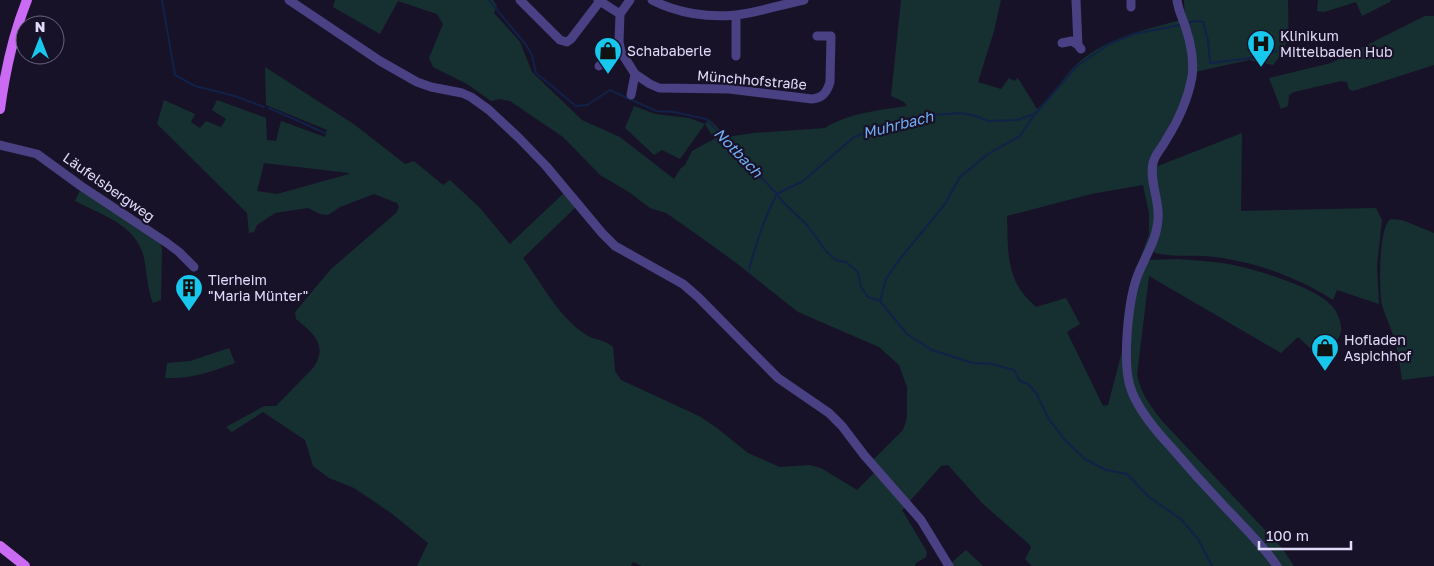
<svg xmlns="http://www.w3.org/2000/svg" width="1434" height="566" viewBox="0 0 1434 566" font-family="'Golos Text',sans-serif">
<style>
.green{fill:#163031;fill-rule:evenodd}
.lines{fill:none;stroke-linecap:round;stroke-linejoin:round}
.stream{stroke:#112148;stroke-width:2}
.minor{stroke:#494183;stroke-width:9}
.major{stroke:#cb6bf4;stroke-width:10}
.labels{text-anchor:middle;stroke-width:4.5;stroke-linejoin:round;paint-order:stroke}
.poi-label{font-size:14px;fill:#e2dcfc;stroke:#181228;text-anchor:start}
.street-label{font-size:14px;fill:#e2dcfc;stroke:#181228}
.water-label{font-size:15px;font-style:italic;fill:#72aef4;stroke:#181228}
</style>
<rect width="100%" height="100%" fill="#181228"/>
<path class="green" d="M335,0H493L497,6L494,13L520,42L532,72L582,120L620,137L674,179L681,168L685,165L692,151L714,139L705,124L680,159L662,150L654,155L625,128L634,106L655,114L689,118L705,124L709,119L727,137L753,133L825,128C848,113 881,110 907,106L904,102L891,96L901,0H1001L994,31L978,82L1001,89L1009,78L1014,81L1018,78L1037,109C1051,97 1061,81 1073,68C1101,39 1143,30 1181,20L1184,28L1190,74L1182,101L1154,154L1156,209L1154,229L1134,277L1149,234V213L1143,185L1091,194L1007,216C1008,239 1006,265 1018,286C1022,294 1030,301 1036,307L1066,298L1080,324L1067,332L1103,406L1108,405L1125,340L1131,397L1274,566H1032L1025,559L1031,548L1030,545L983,504L948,465L941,466L909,502L871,462L903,430L907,418V387L899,365L879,347L798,312L735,262L685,226L666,213L650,208L629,192L600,175L563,137L510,101L499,99L491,101L467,84L433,67L429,58L443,24L437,14L398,1L380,34L333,7Z
M1184,0H1288C1288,26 1292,44 1273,65L1249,60L1195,72L1185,18Z
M1318,0H1391L1390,2L1362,16L1356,2L1324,12L1317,11Z
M1425,16H1434V65L1353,91L1349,89L1347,82L1341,81L1294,92L1289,95L1288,106L1281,109L1269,78L1331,63Z
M265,67L355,125L405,164L414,161L443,185L450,180L480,208L510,244L566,191L578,205L523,258C542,284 558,316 585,334C594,341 603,338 613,347L615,371L621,380L699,416L717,428L748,453L780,467L809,465L821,468L857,490L875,472L907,506L902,510L927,552L926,557L916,563L915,566H642L633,562L631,566H417L428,543L391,513L354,488L329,478L313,466L305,440L263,412L232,432L226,427L264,406H276L313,368C329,345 313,333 296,319L295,312L331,269L396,213L399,207L397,203L374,194L340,207L328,215L320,214L308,208L275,213L257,225L254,232L249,233L247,213L157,124L164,100L195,114L191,122L200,128L206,121L221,127L226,119L212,110L217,100L266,118L267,140L276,141L281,121L325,137L327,130L266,105ZM264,163L349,173V174L277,194L257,191Z
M1242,133L1241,211L1376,208L1382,220L1377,266L1379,304L1337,290L1333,300C1296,276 1250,260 1206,256C1189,255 1171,257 1155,253L1154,250L1156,161L1158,166Z
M81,188L158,240L162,248L161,300L153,303C147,288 147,273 144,258C137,225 102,215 75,201Z
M1391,219L1402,220L1434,233V376L1402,380C1400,366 1398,351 1394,338C1391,327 1385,316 1382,305C1379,290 1378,226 1391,219Z
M1176,259C1192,260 1207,261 1222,263C1249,267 1315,286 1332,306C1337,311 1342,323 1341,331C1340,341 1328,350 1320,357L1298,337L1281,353L1149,276L1137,375C1141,394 1151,407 1163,422L1282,548L1294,566H1279L1151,420L1134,389L1130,360V330L1135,292L1147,262L1150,260Z
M229,348L235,363C210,372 192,379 165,378L167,363L190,361Z
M966,550L983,566H953L951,563Z"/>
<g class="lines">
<path class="stream" d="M162,0L175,75L195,86L235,96L264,107
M489,0L526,45L532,55L536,73L576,106L587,105L610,90L656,111L674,112L706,119L777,194L782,201L807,225L826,251L836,260L846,262L858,272L861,287L868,297L880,301L907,334L932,350L973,363L992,364L1014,370L1020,381L1028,384L1037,394L1048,418L1066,441L1085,459L1106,470L1127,474L1149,497L1181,519L1198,539L1212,566
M1187,23L1195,21L1203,22L1208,40L1210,63L1252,58L1277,51
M269,108L325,133
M777,194L803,181L854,137L880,127L907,123L935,115L960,113L976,116L988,121L1017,120L1035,114L1077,66L1109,44L1134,34L1180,25
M749,270C756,243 764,218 777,194
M880,301L886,279L899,260L945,204L960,177L988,154L1020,136L1035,114"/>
<path class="minor" d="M289,0L380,61L417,82L431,87L462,93L471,97L489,110L519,138L546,166L602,233L615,246L683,284L698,297L778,378L829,413L842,426L864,455L921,520L949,566
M520,0L560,40L567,42L571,39L600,1
M598,0L620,14
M630,0L620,14L619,42L621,52L635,74L650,84L659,88L729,89L812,99C823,98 827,92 830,82L831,36H817
M652,0C677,13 708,18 736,15C756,13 783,4 804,0
M1076,0L1078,45L1081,49
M1177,0C1178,10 1183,19 1186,29C1191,43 1194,62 1192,77C1188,99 1178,121 1166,140C1162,148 1155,154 1153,163C1149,181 1160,201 1158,219C1157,239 1146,255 1139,272C1128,297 1121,367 1132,392C1140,412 1156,431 1171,447C1188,467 1206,487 1224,506C1242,525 1262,544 1277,566
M1131,7V0
M1062,43L1072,41L1078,45
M736,56V15
M599,66L608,58L619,42
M631,95L635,74
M0,145L37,154L81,186L167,243L179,252L194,267"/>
<path class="major" d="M0,109C5,72 13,35 27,0
M0,546L25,566"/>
</g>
<defs>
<symbol id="hospital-pin" viewBox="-11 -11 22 30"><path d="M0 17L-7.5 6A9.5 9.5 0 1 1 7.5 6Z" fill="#17c7ee" stroke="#181228"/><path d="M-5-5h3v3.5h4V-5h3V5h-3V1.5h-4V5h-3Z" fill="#111"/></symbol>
<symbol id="shop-pin" viewBox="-11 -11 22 30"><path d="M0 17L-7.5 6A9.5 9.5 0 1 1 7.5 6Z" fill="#17c7ee" stroke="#181228"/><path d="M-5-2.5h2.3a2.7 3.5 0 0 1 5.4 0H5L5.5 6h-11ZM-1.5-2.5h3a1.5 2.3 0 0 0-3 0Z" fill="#111"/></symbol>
<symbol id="building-pin" viewBox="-11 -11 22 30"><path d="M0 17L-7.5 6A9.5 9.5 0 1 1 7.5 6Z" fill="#17c7ee" stroke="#181228"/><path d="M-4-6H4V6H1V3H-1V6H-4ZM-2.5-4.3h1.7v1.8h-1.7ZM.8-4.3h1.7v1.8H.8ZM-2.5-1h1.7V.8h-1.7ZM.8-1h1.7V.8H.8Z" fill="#111"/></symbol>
</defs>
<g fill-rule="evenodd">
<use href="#hospital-pin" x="1245" y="28" width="32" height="43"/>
<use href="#shop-pin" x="592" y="35" width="32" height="43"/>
<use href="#building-pin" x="173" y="272" width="32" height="43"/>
<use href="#shop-pin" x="1309" y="332" width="32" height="43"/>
</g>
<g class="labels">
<g class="poi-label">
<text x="1280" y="41">Klinikum<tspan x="1280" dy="16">Mittelbaden Hub</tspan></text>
<text x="627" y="56">Schababerle</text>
<text x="208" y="285">Tierheim<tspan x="208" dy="16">"Maria Münter"</tspan></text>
<text x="1344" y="345">Hofladen<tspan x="1344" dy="16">Aspichhof</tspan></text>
</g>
<g class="street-label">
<text transform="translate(752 80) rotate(5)" y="5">Münchhofstraße</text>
<text transform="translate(109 187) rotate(35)" y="5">Läufelsbergweg</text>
</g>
<g class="water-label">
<text transform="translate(898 125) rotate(-14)" y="5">Muhrbach</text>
<text transform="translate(738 153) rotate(46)" y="5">Notbach</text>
</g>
</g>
<g transform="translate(40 40)"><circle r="24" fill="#181228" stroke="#69637d"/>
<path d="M0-4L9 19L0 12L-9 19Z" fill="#17c7ee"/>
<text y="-8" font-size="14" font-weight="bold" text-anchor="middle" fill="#e2dcfc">N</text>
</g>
<path d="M1259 541v8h92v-8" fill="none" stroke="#e2dcfc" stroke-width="2.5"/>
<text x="1266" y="541" font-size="15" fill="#e2dcfc" stroke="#181228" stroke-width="4" paint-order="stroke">100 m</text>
</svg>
